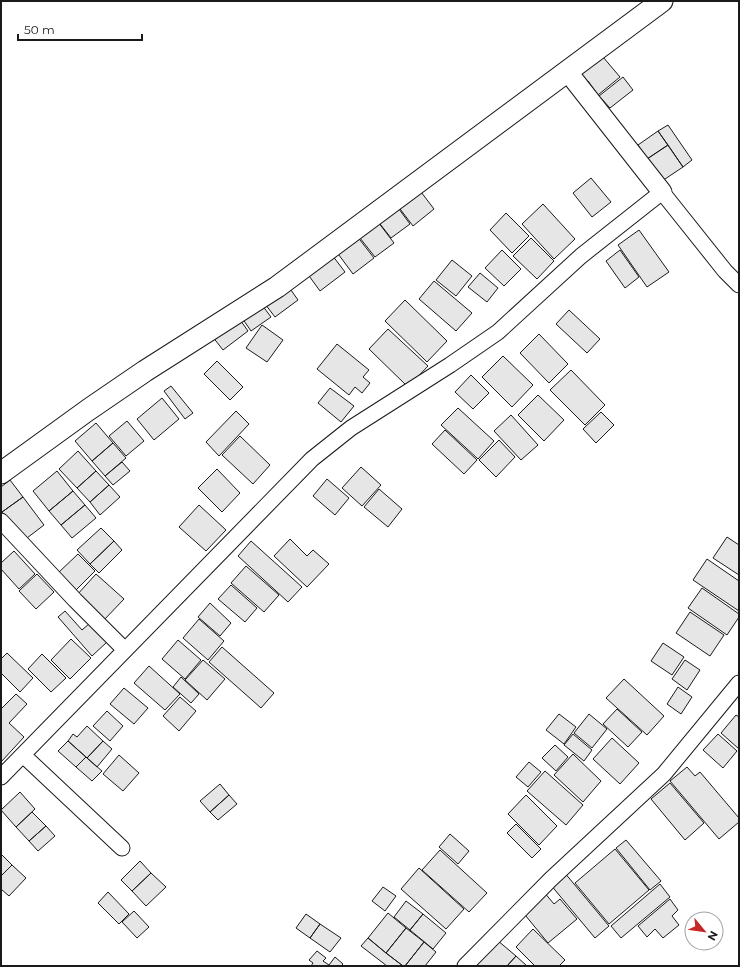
<svg xmlns="http://www.w3.org/2000/svg" width="740" height="967" viewBox="0 0 740 967" font-family="Montserrat,sans-serif">
<style>
.building{fill:#e6e6e6;stroke:#1a1a1a}
.lines{fill:none;stroke-linecap:round;stroke-linejoin:round}
.minor-casing{stroke:#1a1a1a;stroke-width:17}
.tertiary-casing{stroke:#1a1a1a;stroke-width:21}
.secondary-casing{stroke:#1a1a1a;stroke-width:23}
.minor{stroke:#fff;stroke-width:15}
.tertiary{stroke:#fff;stroke-width:19}
.secondary{stroke:#fff;stroke-width:21}
</style>
<rect width="100%" height="100%" fill="#fff"/>
<path class="building" d="M603,57L620,77L598,95L588,81L582,86L581,71L583,73Z
M623,77L633,90L610,108L599,96Z
M668,125L692,160L683,167L658,131Z
M658,131L668,145L647,159L638,145Z
M668,145L683,167L662,181L647,159Z
M591,178L611,202L592,217L573,193Z
M418,188L434,209L413,226L397,205Z
M543,204L575,239L554,259L522,224Z
M396,205L410,224L391,238L377,220Z
M506,213L529,236L512,253L490,230Z
M375,218L394,243L375,257L356,233Z
M639,230L669,272L647,287L618,245Z
M353,231L374,258L353,274L333,247Z
M531,238L554,261L537,279L513,256Z
M502,250L521,269L504,286L485,268Z
M620,250L639,277L625,288L606,261Z
M329,251L345,272L320,291L304,269Z
M452,260L472,276L456,296L436,280Z
M480,273L498,288L487,302L468,287Z
M434,281L472,313L456,331L419,299Z
M286,283L298,300L275,317L262,300Z
M405,300L447,341L427,362L385,321Z
M259,301L271,317L251,331L240,315Z
M569,310L600,339L587,353L556,324Z
M238,317L248,331L223,350L212,336Z
M262,325L283,340L267,362L246,348Z
M388,329L428,366L408,387L369,349Z
M539,334L568,364L549,383L520,353Z
M337,344L369,370L363,377L370,383L362,393L355,387L349,395L317,369Z
M503,356L533,385L512,407L482,377Z
M217,361L243,387L230,400L204,374Z
M571,370L605,405L585,425L550,390Z
M471,375L489,393L473,409L455,392Z
M171,386L193,413L185,419L164,391Z
M330,388L354,406L341,422L318,403Z
M538,395L564,420L544,441L518,415Z
M162,398L179,419L154,440L137,419Z
M458,408L494,441L478,459L441,425Z
M236,411L249,424L219,456L206,442Z
M601,412L614,425L596,443L583,429Z
M511,415L538,445L521,460L494,431Z
M127,421L144,441L126,456L109,436Z
M96,423L113,443L92,461L75,441Z
M445,430L477,460L464,474L432,444Z
M240,436L270,465L253,484L222,455Z
M499,440L515,457L496,477L479,460Z
M113,443L126,458L105,476L92,461Z
M78,451L96,471L77,488L59,469Z
M122,462L130,471L113,485L105,476Z
M361,467L381,485L362,506L342,488Z
M217,469L240,493L222,512L198,488Z
M57,471L73,491L49,511L33,491Z
M96,471L109,485L90,502L77,488Z
M327,479L349,498L335,515L313,496Z
M10,480L23,497L2,512L1,511V487Z
M109,485L120,497L100,515L90,502Z
M379,489L402,509L388,527L364,507Z
M73,491L85,505L61,525L49,511Z
M23,497L44,525L23,541L2,512Z
M85,505L96,518L72,538L61,525Z
M199,505L226,530L206,551L179,527Z
M101,528L114,541L90,564L77,550Z
M727,537L739,545V575L713,558Z
M290,539L307,556L313,550L329,564L307,587L274,556Z
M114,541L122,550L99,573L90,564Z
M251,541L302,587L288,602L238,556Z
M14,551L35,574L19,589L1,569V563Z
M78,554L95,571L75,591L58,573Z
M707,559L739,581V611L693,580Z
M246,566L279,595L264,612L231,583Z
M37,574L54,592L36,609L19,591Z
M96,574L124,599L103,621L76,596Z
M231,585L257,608L245,622L218,599Z
M702,588L739,614V617L727,635L688,608Z
M210,603L231,623L220,636L198,617Z
M65,611L82,630L90,623L107,642L92,656L58,617Z
M690,612L724,635L710,656L676,633Z
M199,619L224,641L208,660L183,638Z
M71,639L91,658L70,679L51,660Z
M178,640L201,660L185,679L162,659Z
M663,643L684,657L672,675L651,661Z
M222,647L274,693L261,708L209,662Z
M7,653L33,678L20,692L1,673V659Z
M42,654L66,678L51,692L28,669Z
M203,660L225,679L207,700L185,680Z
M685,660L700,670L687,690L672,679Z
M149,666L180,694L165,710L134,683Z
M181,677L199,694L191,703L173,687Z
M624,679L664,716L647,735L606,698Z
M678,687L692,697L681,714L667,704Z
M124,688L148,708L134,724L110,704Z
M16,694L27,704L9,723L24,737L1,762V709Z
M180,697L196,711L179,731L163,716Z
M617,709L642,732L628,747L603,724Z
M107,711L123,726L110,741L93,726Z
M559,714L576,727L564,744L546,730Z
M589,714L607,729L592,748L574,733Z
M736,715L739,717V749L721,733Z
M87,726L103,741L87,758L68,741L73,734L77,737Z
M573,734L592,750L584,761L564,745Z
M718,734L737,751L723,768L703,750Z
M612,738L639,763L620,784L593,759Z
M68,741L86,757L76,767L58,751Z
M103,741L112,749L97,767L87,758Z
M555,745L568,757L556,771L542,758Z
M573,754L601,781L583,802L554,775Z
M119,755L139,773L123,791L103,774Z
M86,757L102,771L92,781L76,767Z
M529,762L541,772L528,787L516,777Z
M687,767L695,776L700,772L739,818V822L719,839L670,781Z
M545,771L583,805L566,825L527,791Z
M670,783L704,823L685,840L651,799Z
M220,784L229,795L210,812L200,801Z
M20,792L35,809L16,827L1,810Z
M229,795L237,804L218,820L210,812Z
M526,795L557,826L539,845L508,814Z
M32,812L46,826L29,841L16,827Z
M516,824L541,849L532,858L507,833Z
M46,826L55,836L38,851L29,841Z
M450,834L469,851L458,864L439,847Z
M626,840L661,881L650,890L616,848Z
M615,849L649,890L609,924L575,883Z
M440,850L487,893L469,912L422,870Z
M1,854L12,865L1,876Z
M140,861L151,873L132,891L121,880Z
M12,865L26,878L9,896L1,889V876Z
M419,868L464,909L446,929L401,889Z
M564,872L609,926L595,938L550,884Z
M151,873L166,887L146,906L132,891Z
M660,884L670,897L621,938L611,926Z
M383,887L396,896L385,911L372,901Z
M543,891L554,904L560,899L577,919L548,943L521,910Z
M108,892L129,914L119,924L98,903Z
M670,899L678,910L672,916L679,925L663,938L655,929L647,937L638,926Z
M406,901L423,914L410,930L394,917Z
M134,911L149,927L137,938L122,922Z
M388,913L406,928L386,953L368,938Z
M306,914L320,924L310,938L296,928Z
M423,914L446,933L433,949L410,930Z
M320,924L341,938L330,952L310,938Z
M406,928L424,942L405,966H403L386,953Z
M533,929L565,960L559,966H535L516,947Z
M368,938L386,953L403,966H387L361,946Z
M497,940L516,956L507,966H475Z
M424,942L436,952L425,966H405Z
M317,951L326,958L323,961L329,965L335,957L343,964L341,966H311L313,963L309,960Z
M516,956L527,966H507Z"/>
<g class="lines">
<defs>
<path id="minor" d="M1,521L75,600L125,650
M23,755L122,848
M1,777L312,459L351,428L450,365L498,332L581,256L662,192L725,271L739,285
M465,966L551,879L664,774L739,683"/>
<path id="tertiary" d="M567,71L662,192"/>
<path id="secondary" d="M1,473L88,410L145,371L277,287L662,1"/>
</defs>
<use href="#minor" class="minor-casing"/>
<use href="#tertiary" class="tertiary-casing"/>
<use href="#secondary" class="secondary-casing"/>
<use href="#minor" class="minor"/>
<use href="#tertiary" class="tertiary"/>
<use href="#secondary" class="secondary"/>
</g>
<rect width="740" height="967" fill="none" stroke="#1a1a1a" stroke-width="4"/>
<g transform="translate(704 931) rotate(119)"><circle r="19" fill="#ffffff" stroke="#a3a3a3"/>
<path d="M0-3L7 15L0 10L-7 15Z" fill="#c62828"/>
<text y="-6" font-size="11" font-weight="bold" text-anchor="middle" fill="#1a1a1a">N</text>
</g>
<path d="M18 34v6h124v-6" fill="none" stroke="#1a1a1a" stroke-width="2"/>
<text x="24" y="34" font-size="12" fill="#1a1a1a" stroke="#ffffff" stroke-width="3" paint-order="stroke">50 m</text>
</svg>
